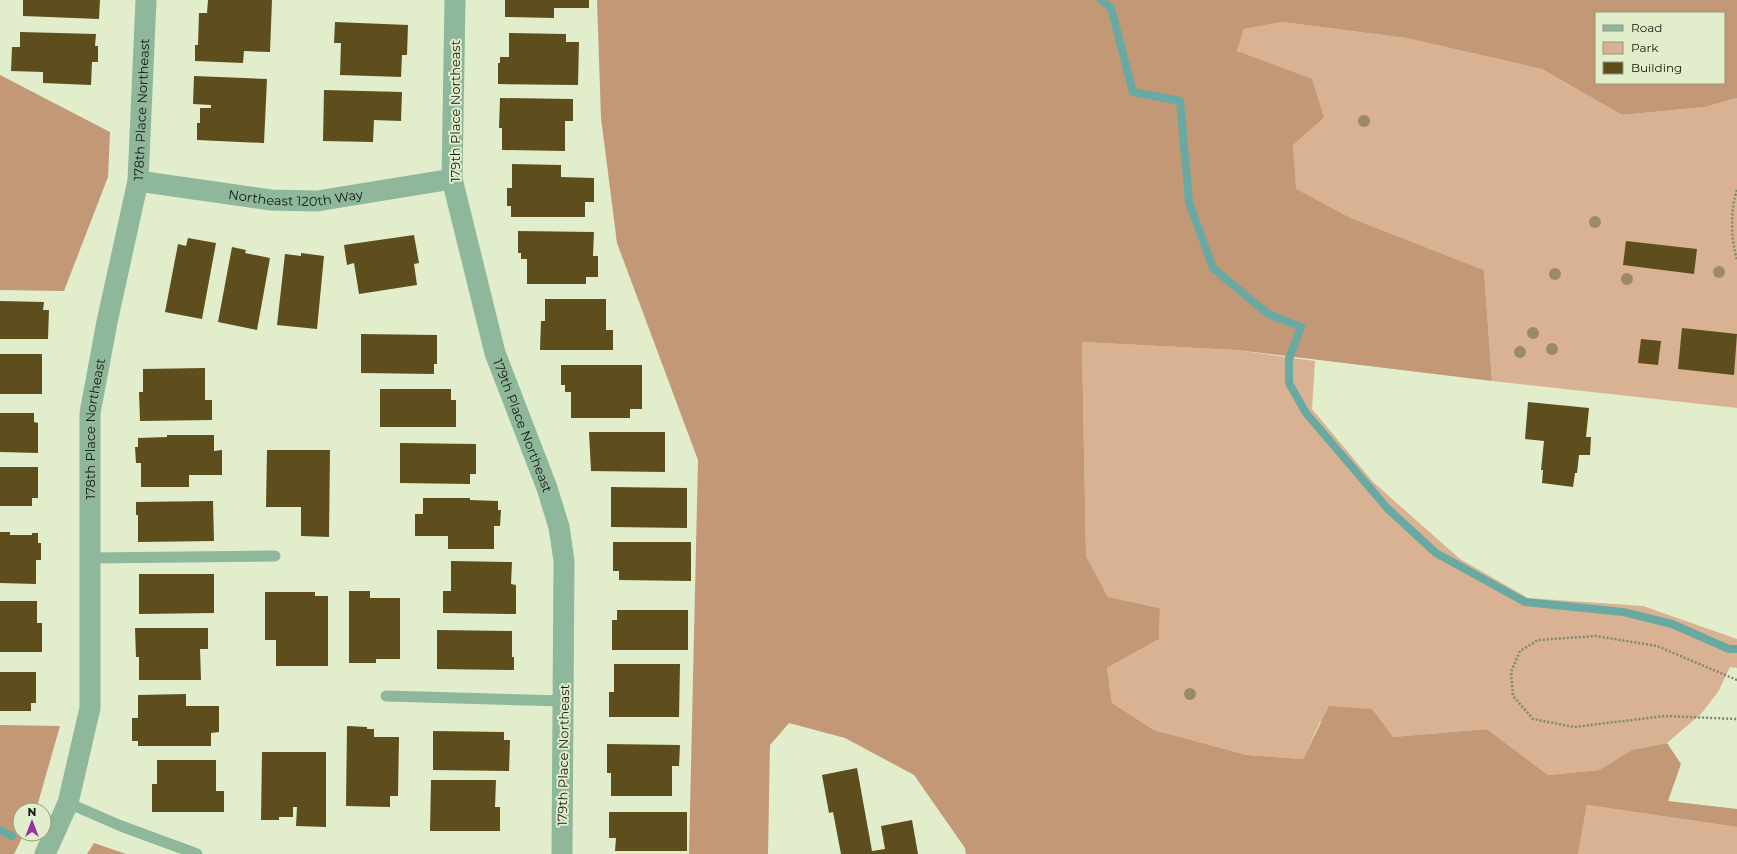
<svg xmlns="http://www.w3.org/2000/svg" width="1737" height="854" viewBox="0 0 1737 854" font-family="Montserrat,sans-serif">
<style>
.green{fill:#d9b293}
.forest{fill:#c39877;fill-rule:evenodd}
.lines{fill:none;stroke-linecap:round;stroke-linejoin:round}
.stream{stroke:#68aaa2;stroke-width:8}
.building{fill:#5e4e1e}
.path{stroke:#808871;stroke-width:2.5;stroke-dasharray:2 2;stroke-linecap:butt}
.lane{stroke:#8fb79c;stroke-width:11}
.street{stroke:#8fb79c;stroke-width:21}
.tree{fill:#9c8a65}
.labels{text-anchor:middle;stroke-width:4;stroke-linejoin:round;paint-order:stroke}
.street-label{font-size:13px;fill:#15190d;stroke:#e1edcb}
</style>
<rect width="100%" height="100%" fill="#e1edcb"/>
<path class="green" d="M1282,22L1406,38L1542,69L1622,115L1705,107L1737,98V408L1492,381L1484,270L1351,218L1295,189L1293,145L1324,118L1237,50L1244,29Z
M1082,342L1236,350L1315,361L1312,409L1373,482L1460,559L1528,598L1643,606L1737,639V668L1730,667L1718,692L1701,714L1667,743L1632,750L1599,770L1548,775L1487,729L1393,737L1320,722L1303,759L1247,755L1154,730L1112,703L1107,668L1159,639L1160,608L1108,597L1086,556Z
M1587,805L1737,827V854H1578Z"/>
<path class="forest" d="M597,0H1737V98L1705,107L1622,115L1542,69L1406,38L1282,22L1244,29L1237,51L1312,79L1324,118L1293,145L1296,189L1351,218L1484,270L1492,381L1236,350L1082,342L1086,556L1108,597L1160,608L1159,639L1107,668L1112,703L1154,730L1247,755L1303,759L1329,706L1372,709L1393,737L1487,729L1548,775L1599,770L1632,750L1667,743L1681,764L1668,801L1737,809V827L1587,805L1578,854H966L965,848L914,775L845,738L789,723L770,745L768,854H689L698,460L617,243L601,118ZM1596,13H1724V83H1596Z
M0,75L110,132L108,177L64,291L0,290Z
M0,725L60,726L36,810H20V834H24L14,854H0Z
M94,843L126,854H87Z"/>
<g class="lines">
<path class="stream" d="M1101,0L1111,8L1133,92L1180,101L1189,202L1213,268L1268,314L1301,327L1289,359V383L1306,413L1388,509L1436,553L1525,602L1623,612L1672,624L1729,649H1737
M0,830L12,836"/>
</g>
<path class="building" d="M23,0H100L99,19L23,16Z
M208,0H272L270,52L244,51L243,63L195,61V45H198L199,13H207Z
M505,0H589V8H554V18L505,17Z
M335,22L408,25L407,55H402L401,77L340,75L341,43H334Z
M20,32L96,34L95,46H98V62H92L91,85L43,83V72L11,71L12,47H20Z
M509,33L566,34V42H579L578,85L498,84V63H500V57H509Z
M194,76L267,79L264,143L197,140V123H200V108H211V105L193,104Z
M324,90L402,92L401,121L374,120L373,142L323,141Z
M500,98L573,99V121H565V151L502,150V128H499Z
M512,164L561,165V177L594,178V202H585V217H511V206H507V188H512Z
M518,231L594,232L593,256H598V277H586V284H527V259H521V253H518Z
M414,235L419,263L414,264L417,285L359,294L354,263L347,265L344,245Z
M188,238L216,243L202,319L165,312L178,244L186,246Z
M1626,241L1697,249L1694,274L1623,265Z
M232,247L246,250L245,253L270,258L257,330L218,322Z
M301,253L324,256L317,329L277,325L285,254L301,256Z
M545,299H606V330H613V350H540L541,321H545Z
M0,301L44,302L43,310H49L48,339H0Z
M1682,328L1737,334L1734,375L1678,369Z
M361,334L437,335V364H434V374L361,373Z
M1641,339L1661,341L1658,365L1638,363Z
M0,354H42V394H0Z
M561,365H642V409H630V418H571V392H565V385H561Z
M205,368V400H212V420L140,421L139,392H143V369Z
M380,389H451V400H456V427H380Z
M1528,402L1589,408L1586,437H1591L1590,455H1579L1577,473H1575L1573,487L1542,483L1543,470H1541L1544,441L1525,439Z
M0,413H34V422L38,423V453L0,452Z
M589,432H665V472L591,471Z
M167,435H214V451L222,450V475H189V487H141V463H136L135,447H138V438L167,437Z
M400,443L476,444V474H470V484L400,483Z
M267,450H330L329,537L301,536V507H266Z
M0,467H38V498H32V506H0Z
M611,487L687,488V528L611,527Z
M423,498H470V500L498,501V510H501L500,526H494V549H448V536H415V514H423Z
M213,501L214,541L138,542V515H136V502Z
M0,532H10V535H32V533H38V543H41V560H36V584L0,583Z
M613,542H691V581L619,580V571H613Z
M451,561L512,562L511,584L516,585V614L443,613V591H451Z
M139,574H214V613L139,614Z
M349,591H370V598H400V659H376V663H349Z
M265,592H315V596H328V666H276V640H265Z
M0,601H37V623H42V652H0Z
M617,610H688V650H612V620H617Z
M135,628H208V649H200L201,680H139V657H136Z
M437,630L512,631V657H514V670L437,669Z
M614,664H680L679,717H609V692H614Z
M0,672H36V703H31V711H0Z
M186,694V706H219V732L211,733V746H138V741H132V718H138V695Z
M347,726L367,727V729H374V737H399L398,796H390V807L346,806Z
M433,731L504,732V740H510L509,771L433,770Z
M607,744L680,745L679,766H672V796H611V773H607Z
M262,752H326V827L296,826L297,807H293V817H279V820H261Z
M157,760H216V791H224V812H152V784H157Z
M857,768L872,851L885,849L881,826L912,820L918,854H841L833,812L829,813L822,775Z
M431,780H496L495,807H500V831H430Z
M609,812H687V851H615L616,838H609Z"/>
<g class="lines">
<path class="path" d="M1737,190C1730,209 1731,241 1737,260
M1737,680L1657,646L1596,636L1538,640L1520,651L1511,672L1513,696L1533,719L1574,727L1665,716L1737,719"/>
<path class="lane" d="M90,558L275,556
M386,696L564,701
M68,803L121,826L197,854"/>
<g class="street">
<path id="s1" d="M455,0L452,179L495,353L547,488L559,527L564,561L562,854"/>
<path id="s2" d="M138,181L271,200L317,201L452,179"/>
<path id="s3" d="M45,854L68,803L90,708V413L107,322L138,181L146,0"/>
</g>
</g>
<g class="tree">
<circle cx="1364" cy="121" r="6"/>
<circle cx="1595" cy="222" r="6"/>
<circle cx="1719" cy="272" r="6"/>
<circle cx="1555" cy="274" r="6"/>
<circle cx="1627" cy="279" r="6"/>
<circle cx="1533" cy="333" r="6"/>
<circle cx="1552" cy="349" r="6"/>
<circle cx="1520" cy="352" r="6"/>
<circle cx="1190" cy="694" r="6"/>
</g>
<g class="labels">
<g class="street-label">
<text dy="5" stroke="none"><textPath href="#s3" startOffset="757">178th Place Northeast</textPath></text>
<text transform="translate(455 111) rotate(-90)" y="5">179th Place Northeast</text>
<text dy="5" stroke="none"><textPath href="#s2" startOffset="159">Northeast 120th Way</textPath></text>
<text dy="5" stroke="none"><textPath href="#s1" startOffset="436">179th Place Northeast</textPath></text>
<text dy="5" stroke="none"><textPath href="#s3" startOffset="433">178th Place Northeast</textPath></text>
<text transform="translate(563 755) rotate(-89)" y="5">179th Place Northeast</text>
</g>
</g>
<rect x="1595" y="12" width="130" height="72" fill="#e1edcb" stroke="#8f987f"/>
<rect x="1603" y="25" width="20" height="6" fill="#8fb79c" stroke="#8f987f"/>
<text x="1631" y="32" font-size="12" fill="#15190d">Road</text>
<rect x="1603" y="42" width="20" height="12" fill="#d9b293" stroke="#8f987f"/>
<text x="1631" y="52" font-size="12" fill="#15190d">Park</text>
<rect x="1603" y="62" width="20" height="12" fill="#5e4e1e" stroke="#8f987f"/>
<text x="1631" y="72" font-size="12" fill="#15190d">Building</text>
<g transform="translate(32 822)"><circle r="19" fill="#e1edcb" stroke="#8f987f"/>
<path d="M0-3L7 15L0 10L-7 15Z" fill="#94349d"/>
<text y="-6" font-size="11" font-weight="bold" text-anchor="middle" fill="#15190d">N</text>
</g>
</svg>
